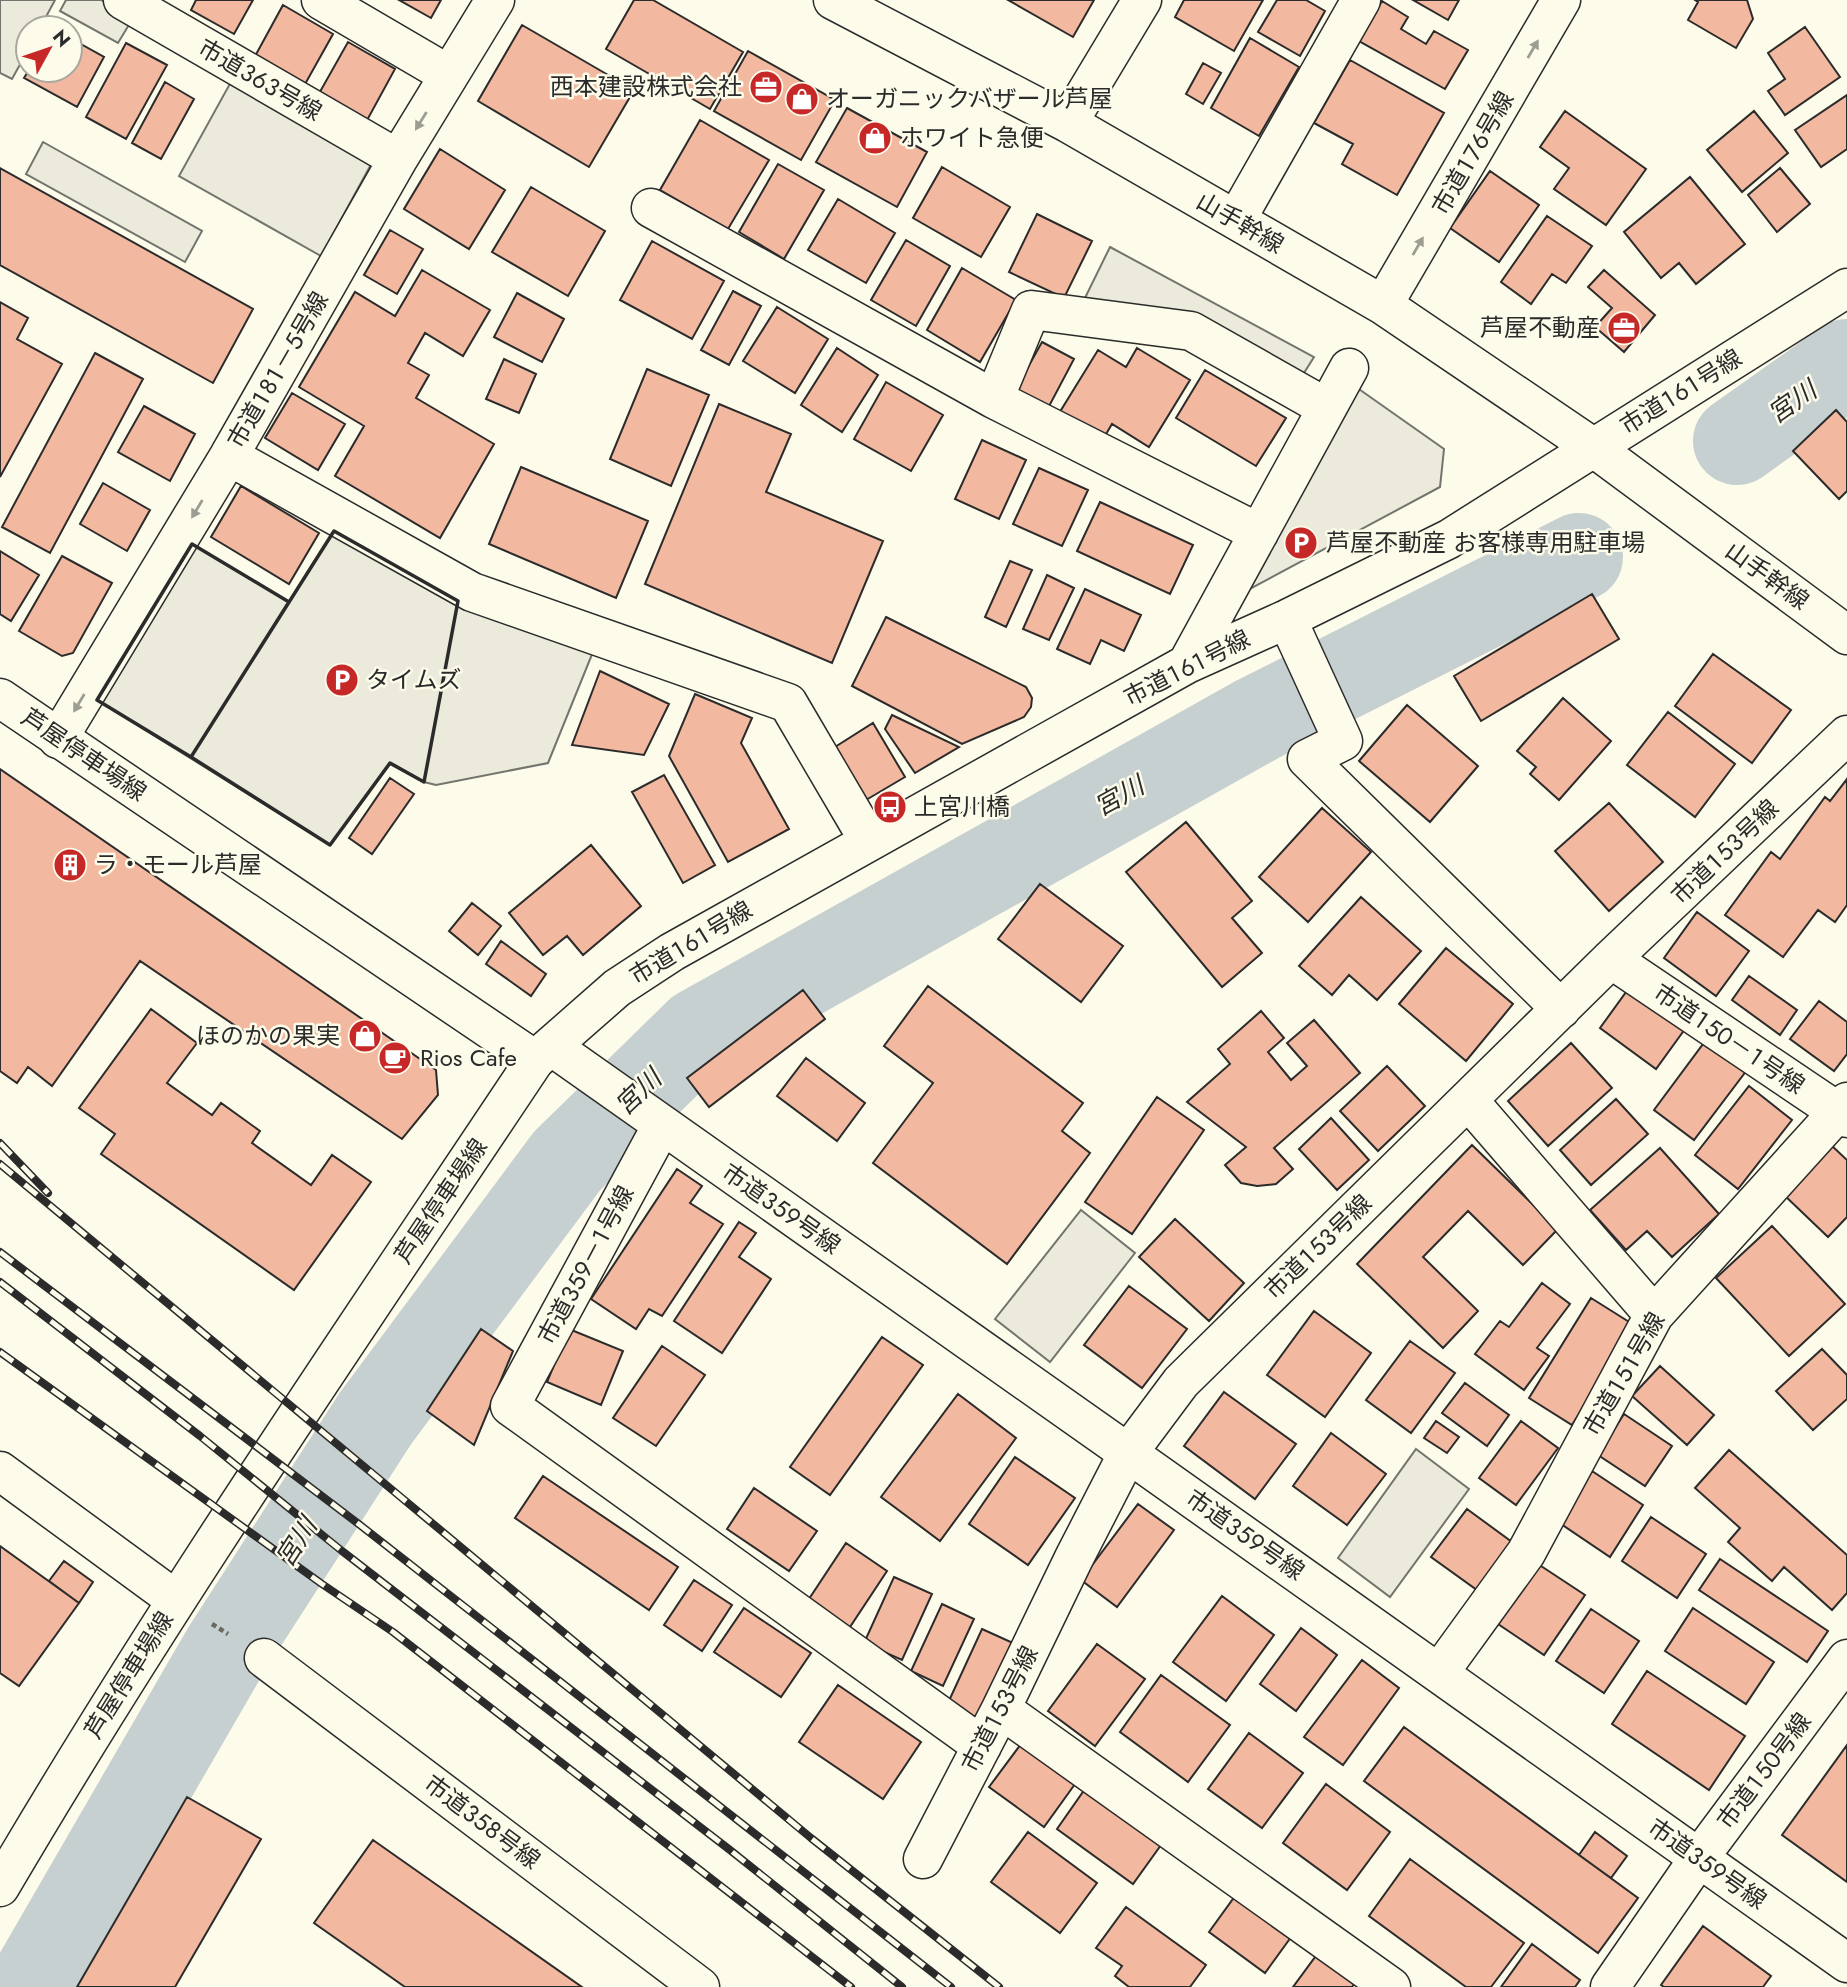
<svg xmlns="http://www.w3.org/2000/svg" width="1847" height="1987" viewBox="0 0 1847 1987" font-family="Jost,'Noto Sans JP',sans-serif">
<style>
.parking{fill:#eceadb;stroke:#74746e;stroke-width:2}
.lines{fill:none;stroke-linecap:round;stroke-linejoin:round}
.river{stroke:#c7d0d0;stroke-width:88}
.building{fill:#f2b8a0;stroke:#2b2b2b;stroke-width:2}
.minor-casing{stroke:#2b2b2b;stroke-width:41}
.major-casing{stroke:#2b2b2b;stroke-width:41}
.path{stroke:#6a6964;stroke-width:4.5;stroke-dasharray:5 3.5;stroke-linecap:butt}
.minor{stroke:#fdfbea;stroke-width:38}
.major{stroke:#fdfbea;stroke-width:38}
.rail-casing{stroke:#2b2b2b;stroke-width:8}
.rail{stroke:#fdfbea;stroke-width:5;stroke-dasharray:16;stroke-linecap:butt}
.wall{stroke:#2b2b2b;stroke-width:3.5}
.oneway{fill:#9e9d94}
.labels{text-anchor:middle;stroke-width:5;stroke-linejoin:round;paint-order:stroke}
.street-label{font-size:24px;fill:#2b2b2b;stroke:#fdfbea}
.poi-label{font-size:24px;fill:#2b2b2b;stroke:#fdfbea;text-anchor:start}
.water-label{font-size:26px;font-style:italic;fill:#2b2b2b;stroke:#fdfbea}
</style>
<rect width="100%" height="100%" fill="#fdfbea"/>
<path class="parking" d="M0,0H55L40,28H28V50L12,79L0,73Z
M66,0H101L133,18L118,43L60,11Z
M232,80L374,159L321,256L179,176Z
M43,142L202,231L185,262L26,174Z
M1110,247L1314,357L1297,384L1083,302Z
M1356,387L1444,449L1440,487L1233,598Z
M334,531L595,647L548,763L436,785L424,782L390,764L330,845L97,700L192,544L289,602Z
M1081,1210L1135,1253L1050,1362L995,1319Z
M1416,1449L1469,1489L1390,1597L1338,1558Z"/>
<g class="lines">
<path class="river" d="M1737,441L1847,363
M31,1987L226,1650L375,1419L567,1161L699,1032L1258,719L1579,557"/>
</g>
<path class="building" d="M196,0H253L234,34L191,10Z
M399,0H441L431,18Z
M634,0H653L743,52L710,109L606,49Z
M1008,0H1094L1073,37Z
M1184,0H1263L1234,51L1175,17Z
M1277,0H1306L1325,11L1300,56L1258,32Z
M1413,0H1459L1448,20Z
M1695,0H1747L1753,19L1736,48L1688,20L1698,2Z
M1382,1L1408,17L1401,29L1426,44L1434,31L1468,50L1445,89L1359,41Z
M283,5L333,34L304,86L254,58Z
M522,25L634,90L589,167L478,101Z
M1805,27L1840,77L1785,115L1768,91L1785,79L1768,53Z
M70,38L104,57L77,107L24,78L29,70H70Z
M1250,38L1299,67L1259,136L1211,108Z
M348,42L395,69L365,124L317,97Z
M126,43L167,65L126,139L86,117Z
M748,51L835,100L801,160L714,111Z
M1350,60L1444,113L1397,195L1342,164L1353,144L1314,123Z
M1203,63L1221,73L1203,104L1186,94Z
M165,82L194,99L161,159L132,143Z
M1847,95V149L1821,167L1795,130Z
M847,108L927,152L897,207L816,162Z
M1565,111L1646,169L1606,225L1554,189L1569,168L1540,147Z
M1754,111L1788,153L1742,192L1707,150Z
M700,120L769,160L728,229L660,190Z
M440,149L505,190L469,249L404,209Z
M778,164L824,190L784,259L739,232Z
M942,167L1010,207L981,257L913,218Z
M0,168L253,309L213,383L0,265Z
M1780,168L1810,204L1777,232L1748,195Z
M1490,171L1539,205L1499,262L1450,228Z
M1690,177L1745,244L1696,284L1679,263L1661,278L1624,232Z
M531,187L605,231L568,296L492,252Z
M838,199L895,233L866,283L808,250Z
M1037,214L1092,241L1064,298L1009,272Z
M1547,216L1592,246L1566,283L1552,274L1531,304L1501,282Z
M390,230L423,249L397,294L364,275Z
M906,240L950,266L916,326L871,300Z
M652,241L724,281L692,339L620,300Z
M962,268L1016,300L980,362L927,330Z
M422,270L490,310L463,356L425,333L408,363L429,375L416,398L494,444L440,538L335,476L364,426L299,387L355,292L395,316Z
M1604,270L1655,315L1624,352L1595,327L1612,308L1588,287Z
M733,291L761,306L729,365L701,350Z
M517,293L564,319L542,362L494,337Z
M0,302L28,318L17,339L62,364L0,477Z
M777,307L828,339L795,393L743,361Z
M1042,342L1074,359L1046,412L1013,394Z
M837,348L878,375L842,432L801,405Z
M1137,348L1190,380L1149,447L1112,424L1102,441L1058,415L1098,350L1126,367Z
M95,353L143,379L50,553L2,527Z
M504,359L536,374L519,413L486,399Z
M647,369L709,395L671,486L610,459Z
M1205,370L1286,418L1256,466L1176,418Z
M886,382L943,415L911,471L854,439Z
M292,393L345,424L318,470L265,438Z
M719,404L791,434L766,492L883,541L832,663L645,584Z
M144,406L195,434L170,481L118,452Z
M1836,410L1847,422V491L1839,499L1793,451Z
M982,440L1026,460L999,519L955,499Z
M521,467L648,521L616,598L489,544Z
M1039,468L1088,490L1062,546L1013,524Z
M103,483L150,510L127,551L80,524Z
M241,486L319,533L289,584L211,537Z
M1100,502L1193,545L1170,594L1077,551Z
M0,551L39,575L11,621L0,614Z
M62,556L112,583L73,653L62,656L19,631Z
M1010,561L1032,570L1006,627L985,617Z
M1047,575L1074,588L1049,640L1023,629Z
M1085,589L1141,615L1124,651L1101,640L1090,664L1057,649Z
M1592,594L1619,639L1481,721L1454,676Z
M886,617L1026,687L1032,698L1031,707L1024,717L962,744L852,686Z
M1713,654L1791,710L1752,763L1675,706Z
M600,671L669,704L644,755L572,745Z
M695,694L752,718L741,743L789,829L728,862L669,756Z
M1563,698L1611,741L1559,800L1530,774L1536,767L1517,751Z
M1407,705L1478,766L1430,822L1359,761Z
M1668,712L1735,764L1695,817L1627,765Z
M892,715L959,747L915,773L885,729Z
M873,723L905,777L866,800L835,747Z
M0,769L436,1070L438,1095L402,1139L140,961L52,1086L28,1067L17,1083L0,1071Z
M664,775L715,865L683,883L632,792Z
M390,778L414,794L372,854L349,838Z
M1847,779V905L1835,922L1818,910L1783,957L1725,915L1771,852L1780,859L1825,797L1830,801Z
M1609,803L1663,862L1609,911L1555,851Z
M1322,808L1371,852L1308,922L1259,877Z
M1186,822L1252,901L1232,918L1262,953L1222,987L1126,872Z
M591,845L641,906L583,955L567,936L543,955L509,913Z
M1040,884L1123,946L1081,1002L998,939Z
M1361,897L1421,951L1377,1000L1349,975L1332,995L1299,966Z
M472,903L501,926L478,955L449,931Z
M1697,912L1749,951L1716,996L1664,958Z
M501,941L546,974L531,996L486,964Z
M1446,948L1513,1004L1466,1061L1399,1004Z
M1749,976L1797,1010L1780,1035L1732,1000Z
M928,986L1083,1103L1062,1131L1090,1153L1007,1264L873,1163L933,1083L884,1046Z
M1629,988L1685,1029L1656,1069L1600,1028Z
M803,990L825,1019L709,1107L687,1078Z
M1819,1001L1847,1022V1054L1834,1071L1790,1039Z
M151,1009L197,1043L167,1083L212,1115L221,1103L260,1131L252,1143L311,1185L332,1155L371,1182L294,1290L101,1154L115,1134L79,1108Z
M1261,1011L1284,1038L1268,1052L1291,1080L1307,1066L1287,1043L1314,1020L1360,1073L1274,1148L1293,1169L1276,1184L1257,1186L1241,1183L1225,1165L1246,1147L1187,1102L1230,1064L1218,1049Z
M1709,1036L1750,1066L1694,1140L1654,1110Z
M1571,1043L1612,1088L1548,1146L1508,1101Z
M806,1058L865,1103L837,1141L777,1096Z
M1387,1066L1425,1106L1378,1151L1340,1111Z
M1749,1086L1792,1120L1738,1189L1695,1155Z
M1157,1097L1204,1130L1132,1234L1085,1202Z
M1616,1099L1648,1134L1591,1185L1560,1150Z
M1331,1118L1369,1160L1337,1190L1299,1149Z
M1830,1144L1847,1160V1217L1828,1237L1783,1194Z
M1472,1145L1558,1229L1523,1265L1468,1211L1423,1257L1478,1311L1443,1348L1357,1264Z
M1660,1148L1719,1214L1672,1257L1647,1231L1626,1250L1590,1210Z
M677,1169L702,1186L690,1203L723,1224L662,1316L649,1309L636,1329L591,1299Z
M1175,1219L1244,1283L1209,1321L1139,1257Z
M739,1222L756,1233L739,1257L771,1279L722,1353L674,1321Z
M1772,1226L1845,1304L1789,1356L1716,1278Z
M1542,1283L1570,1304L1537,1348L1549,1356L1524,1390L1475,1354L1500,1321L1509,1327Z
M1129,1286L1187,1329L1142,1388L1084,1345Z
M1591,1298L1634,1325L1572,1425L1529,1398Z
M1314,1311L1371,1353L1325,1417L1267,1375Z
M481,1329L513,1351L474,1445L427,1411Z
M569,1329L623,1351L601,1405L547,1382Z
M882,1337L923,1365L830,1495L790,1467Z
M1410,1341L1455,1373L1411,1433L1366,1400Z
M662,1346L705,1375L656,1446L613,1418Z
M1822,1349L1847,1375V1399L1813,1430L1776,1391Z
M1660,1366L1714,1415L1687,1445L1632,1396Z
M1465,1383L1509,1415L1487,1446L1442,1413Z
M1224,1392L1296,1444L1255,1499L1184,1446Z
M958,1394L1016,1438L940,1541L881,1497Z
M1624,1414L1672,1446L1645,1486L1598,1455Z
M1436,1421L1459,1437L1447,1453L1424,1438Z
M1521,1421L1558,1448L1516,1505L1479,1478Z
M1331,1433L1386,1474L1347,1525L1293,1486Z
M1729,1450L1847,1555V1593L1832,1610L1784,1567L1772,1581L1728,1542L1740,1528L1695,1488Z
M1015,1457L1075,1498L1028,1565L969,1524Z
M1592,1471L1643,1505L1610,1557L1558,1522Z
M543,1476L678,1567L649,1610L515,1518Z
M754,1488L817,1531L789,1571L727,1529Z
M1138,1504L1174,1530L1117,1607L1081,1580Z
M1467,1509L1512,1542L1477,1590L1431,1557Z
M1651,1517L1706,1554L1677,1598L1622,1561Z
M846,1543L887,1571L848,1630L807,1602Z
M0,1546L79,1603L19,1686L0,1673Z
M1720,1559L1828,1631L1807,1662L1699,1590Z
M64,1561L93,1582L79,1603L49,1581Z
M1538,1564L1585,1595L1544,1655L1498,1624Z
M894,1577L932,1594L902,1660L864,1643Z
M694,1580L732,1605L702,1651L664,1625Z
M1222,1596L1274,1635L1226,1701L1173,1662Z
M942,1604L974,1619L943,1686L911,1671Z
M744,1608L811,1653L781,1697L714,1652Z
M1693,1608L1774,1662L1746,1704L1665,1651Z
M1591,1609L1639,1641L1604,1693L1556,1661Z
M1301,1628L1337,1655L1296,1711L1260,1684Z
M982,1629L1013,1643L979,1719L947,1705Z
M1097,1644L1145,1679L1095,1746L1048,1711Z
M1362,1660L1399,1688L1343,1765L1304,1737Z
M1647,1671L1745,1736L1709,1790L1612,1724Z
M1161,1675L1230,1725L1188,1782L1120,1732Z
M838,1685L921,1742L883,1799L799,1742Z
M1404,1727L1638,1898L1598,1953L1364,1781Z
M1249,1733L1303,1773L1262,1828L1208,1789Z
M1021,1744L1075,1784L1044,1827L989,1787Z
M1847,1745V1882L1782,1835Z
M1326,1784L1390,1832L1347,1890L1283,1843Z
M1085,1789L1161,1845L1133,1884L1057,1829Z
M187,1797L261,1839L175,1987H77Z
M1028,1832L1097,1883L1060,1933L991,1882Z
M1595,1832L1627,1856L1611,1878L1579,1855Z
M373,1840L582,1987H405L314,1923Z
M1410,1859L1524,1943L1491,1987H1466L1369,1916Z
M1238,1892L1294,1933L1265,1973L1209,1932Z
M1126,1907L1206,1965L1190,1987H1129L1115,1976L1122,1966L1096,1948Z
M1703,1926L1771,1976L1763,1987H1664L1661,1985Z
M1532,1944L1580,1980L1575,1987H1501Z
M1321,1949L1359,1977L1352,1987H1293Z"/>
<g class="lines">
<defs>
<path id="minor" d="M123,0L398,159
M321,0L449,75
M833,0L1068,123L1383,305L1594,448L1847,635
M1068,123L1142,0
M651,208L994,399L1259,533
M1236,220L1361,0
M1383,305L1561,0
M994,399L1031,310L1191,331L1327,408
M229,456L472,592L788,703L869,841
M1287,619L1343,741L1307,759L1561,1009
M1187,664L1349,368
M58,739L229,456L398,159L495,0
M1611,959L1847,1118
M551,1046L1128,1453L1847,1963
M535,1060L617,988L672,952L1187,664L1287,619L1449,539L1847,288
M1468,1100L1654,1315
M662,1125L510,1406L982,1746
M0,1471L176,1600
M264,1658L700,1987
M1439,1673L1526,1553L1654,1315L1847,1102
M1001,1709L1391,1987
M923,1859L1001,1709L1074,1558L1128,1453L1181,1382L1611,959L1847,735
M1610,1987L1699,1858L1847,1659"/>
<path id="major" d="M0,698L535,1060C353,1333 166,1604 0,1887"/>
</defs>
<use href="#minor" class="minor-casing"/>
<use href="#major" class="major-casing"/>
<path class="path" d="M212,1624L228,1634"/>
<use href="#minor" class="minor"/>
<use href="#major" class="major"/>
<defs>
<path id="rail" d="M0,1143L48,1193
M0,1164L811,1838L999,1987
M0,1252L360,1525L951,1987
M0,1282L200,1436L342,1551L730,1850L902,1987
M0,1352L322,1584L393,1632L851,1987"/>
</defs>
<use href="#rail" class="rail-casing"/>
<use href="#rail" class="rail"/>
<path class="wall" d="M334,531L458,601L424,782L390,763L330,845L191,757Z
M192,544L289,602L191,757L97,700Z"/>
</g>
<defs><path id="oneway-solid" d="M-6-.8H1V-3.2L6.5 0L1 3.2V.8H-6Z" transform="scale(1.75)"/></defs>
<g class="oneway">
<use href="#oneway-solid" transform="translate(1533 49) rotate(-60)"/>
<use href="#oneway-solid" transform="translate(421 121) rotate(122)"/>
<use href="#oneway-solid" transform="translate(1418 246) rotate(-60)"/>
<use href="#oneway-solid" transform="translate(197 509) rotate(121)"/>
<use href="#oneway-solid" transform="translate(79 703) rotate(121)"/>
</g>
<defs>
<symbol id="office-disc" viewBox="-11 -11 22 22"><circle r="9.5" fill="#c62828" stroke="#fdfbea"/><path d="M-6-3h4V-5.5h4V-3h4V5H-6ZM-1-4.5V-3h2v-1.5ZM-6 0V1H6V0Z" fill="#fff"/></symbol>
<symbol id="shop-disc" viewBox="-11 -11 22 22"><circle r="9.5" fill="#c62828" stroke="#fdfbea"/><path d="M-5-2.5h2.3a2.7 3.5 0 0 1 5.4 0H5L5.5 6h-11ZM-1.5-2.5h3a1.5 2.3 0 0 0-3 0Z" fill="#fff"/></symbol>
<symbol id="parking-disc" viewBox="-11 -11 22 22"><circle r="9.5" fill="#c62828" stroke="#fdfbea"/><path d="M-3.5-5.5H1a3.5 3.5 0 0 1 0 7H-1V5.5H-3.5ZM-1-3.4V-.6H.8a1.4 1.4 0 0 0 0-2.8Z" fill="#fff"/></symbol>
<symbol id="bus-disc" viewBox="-11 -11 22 22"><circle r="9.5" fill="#c62828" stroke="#fdfbea"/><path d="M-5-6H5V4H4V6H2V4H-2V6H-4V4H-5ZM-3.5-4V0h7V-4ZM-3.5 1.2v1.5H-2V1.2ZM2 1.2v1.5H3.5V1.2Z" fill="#fff"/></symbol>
<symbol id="building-disc" viewBox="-11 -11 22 22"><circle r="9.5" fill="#c62828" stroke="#fdfbea"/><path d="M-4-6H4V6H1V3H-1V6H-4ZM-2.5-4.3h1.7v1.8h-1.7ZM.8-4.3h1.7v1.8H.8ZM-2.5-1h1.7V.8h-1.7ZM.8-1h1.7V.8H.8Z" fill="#fff"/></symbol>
<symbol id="cafe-disc" viewBox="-11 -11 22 22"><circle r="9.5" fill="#c62828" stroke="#fdfbea"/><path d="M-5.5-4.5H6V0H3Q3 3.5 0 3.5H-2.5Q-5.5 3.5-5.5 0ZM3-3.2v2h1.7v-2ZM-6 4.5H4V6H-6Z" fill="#fff"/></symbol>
</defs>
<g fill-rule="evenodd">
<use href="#office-disc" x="747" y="68" width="38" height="38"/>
<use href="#shop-disc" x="783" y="80" width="38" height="38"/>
<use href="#shop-disc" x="856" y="119" width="38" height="38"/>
<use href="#office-disc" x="1605" y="309" width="38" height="38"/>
<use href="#parking-disc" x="1282" y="524" width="38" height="38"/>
<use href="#parking-disc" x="323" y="661" width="38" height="38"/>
<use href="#bus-disc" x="871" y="788" width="38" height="38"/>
<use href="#building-disc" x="51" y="846" width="38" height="38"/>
<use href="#shop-disc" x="346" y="1017" width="38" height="38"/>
<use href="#cafe-disc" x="376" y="1039" width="38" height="38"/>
</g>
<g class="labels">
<g class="street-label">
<text transform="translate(260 80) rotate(30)" y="8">市道３６３号線</text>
<text transform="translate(1473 153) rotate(-60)" y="8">市道１７６号線</text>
<text transform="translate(1240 223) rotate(30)" y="8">山手幹線</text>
<text transform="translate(278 370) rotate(-60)" y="8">市道１８１－５号線</text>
<text transform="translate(1681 392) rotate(-32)" y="8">市道１６１号線</text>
<text transform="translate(1767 576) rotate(36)" y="8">山手幹線</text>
<text transform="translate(1187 668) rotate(-27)" y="8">市道１６１号線</text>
<text transform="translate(84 755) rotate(34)" y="8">芦屋停車場線</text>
<text transform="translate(1725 852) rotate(-44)" y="8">市道１５３号線</text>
<text transform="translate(691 943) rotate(-31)" y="8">市道１６１号線</text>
<text transform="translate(1729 1039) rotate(34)" y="8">市道１５０－１号線</text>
<text transform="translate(441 1201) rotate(-56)" y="8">芦屋停車場線</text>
<text transform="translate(781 1209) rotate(35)" y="8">市道３５９号線</text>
<text transform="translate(1318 1247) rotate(-44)" y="8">市道１５３号線</text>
<text transform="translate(586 1265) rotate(-62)" y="8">市道３５９－１号線</text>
<text transform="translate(1624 1374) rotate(-60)" y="8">市道１５１号線</text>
<text transform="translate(1245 1535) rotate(35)" y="8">市道３５９号線</text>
<text transform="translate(129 1675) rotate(-58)" y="8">芦屋停車場線</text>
<text transform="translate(1000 1709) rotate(-63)" y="8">市道１５３号線</text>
<text transform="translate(1764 1771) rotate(-53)" y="8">市道１５０号線</text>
<text transform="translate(482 1822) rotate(37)" y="8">市道３５８号線</text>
<text transform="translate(1707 1864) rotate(35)" y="8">市道３５９号線</text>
</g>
<g class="poi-label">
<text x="742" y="95" text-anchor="end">西本建設株式会社</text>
<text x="826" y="107">オーガニックバザール芦屋</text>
<text x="900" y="146">ホワイト急便</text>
<text x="1600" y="336" text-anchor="end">芦屋不動産</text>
<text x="1326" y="551">芦屋不動産 お客様専用駐車場</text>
<text x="366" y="688">タイムズ</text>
<text x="914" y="815">上宮川橋</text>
<text x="94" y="873">ラ・モール芦屋</text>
<text x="340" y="1044" text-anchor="end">ほのかの果実</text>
<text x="420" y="1066">Rios Cafe</text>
</g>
<g class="water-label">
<text transform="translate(1792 402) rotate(-35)" y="9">宮川</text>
<text transform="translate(1119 796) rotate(-29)" y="9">宮川</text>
<text transform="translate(638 1092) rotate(-44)" y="9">宮川</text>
<text transform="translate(296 1542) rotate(-57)" y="9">宮川</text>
</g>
</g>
<g transform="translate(49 49) rotate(50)"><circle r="33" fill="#fdfbea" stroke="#a9a89e" stroke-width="2"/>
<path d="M0-5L12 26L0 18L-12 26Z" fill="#c62828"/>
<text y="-10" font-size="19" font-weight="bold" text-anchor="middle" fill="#2b2b2b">N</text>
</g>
</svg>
